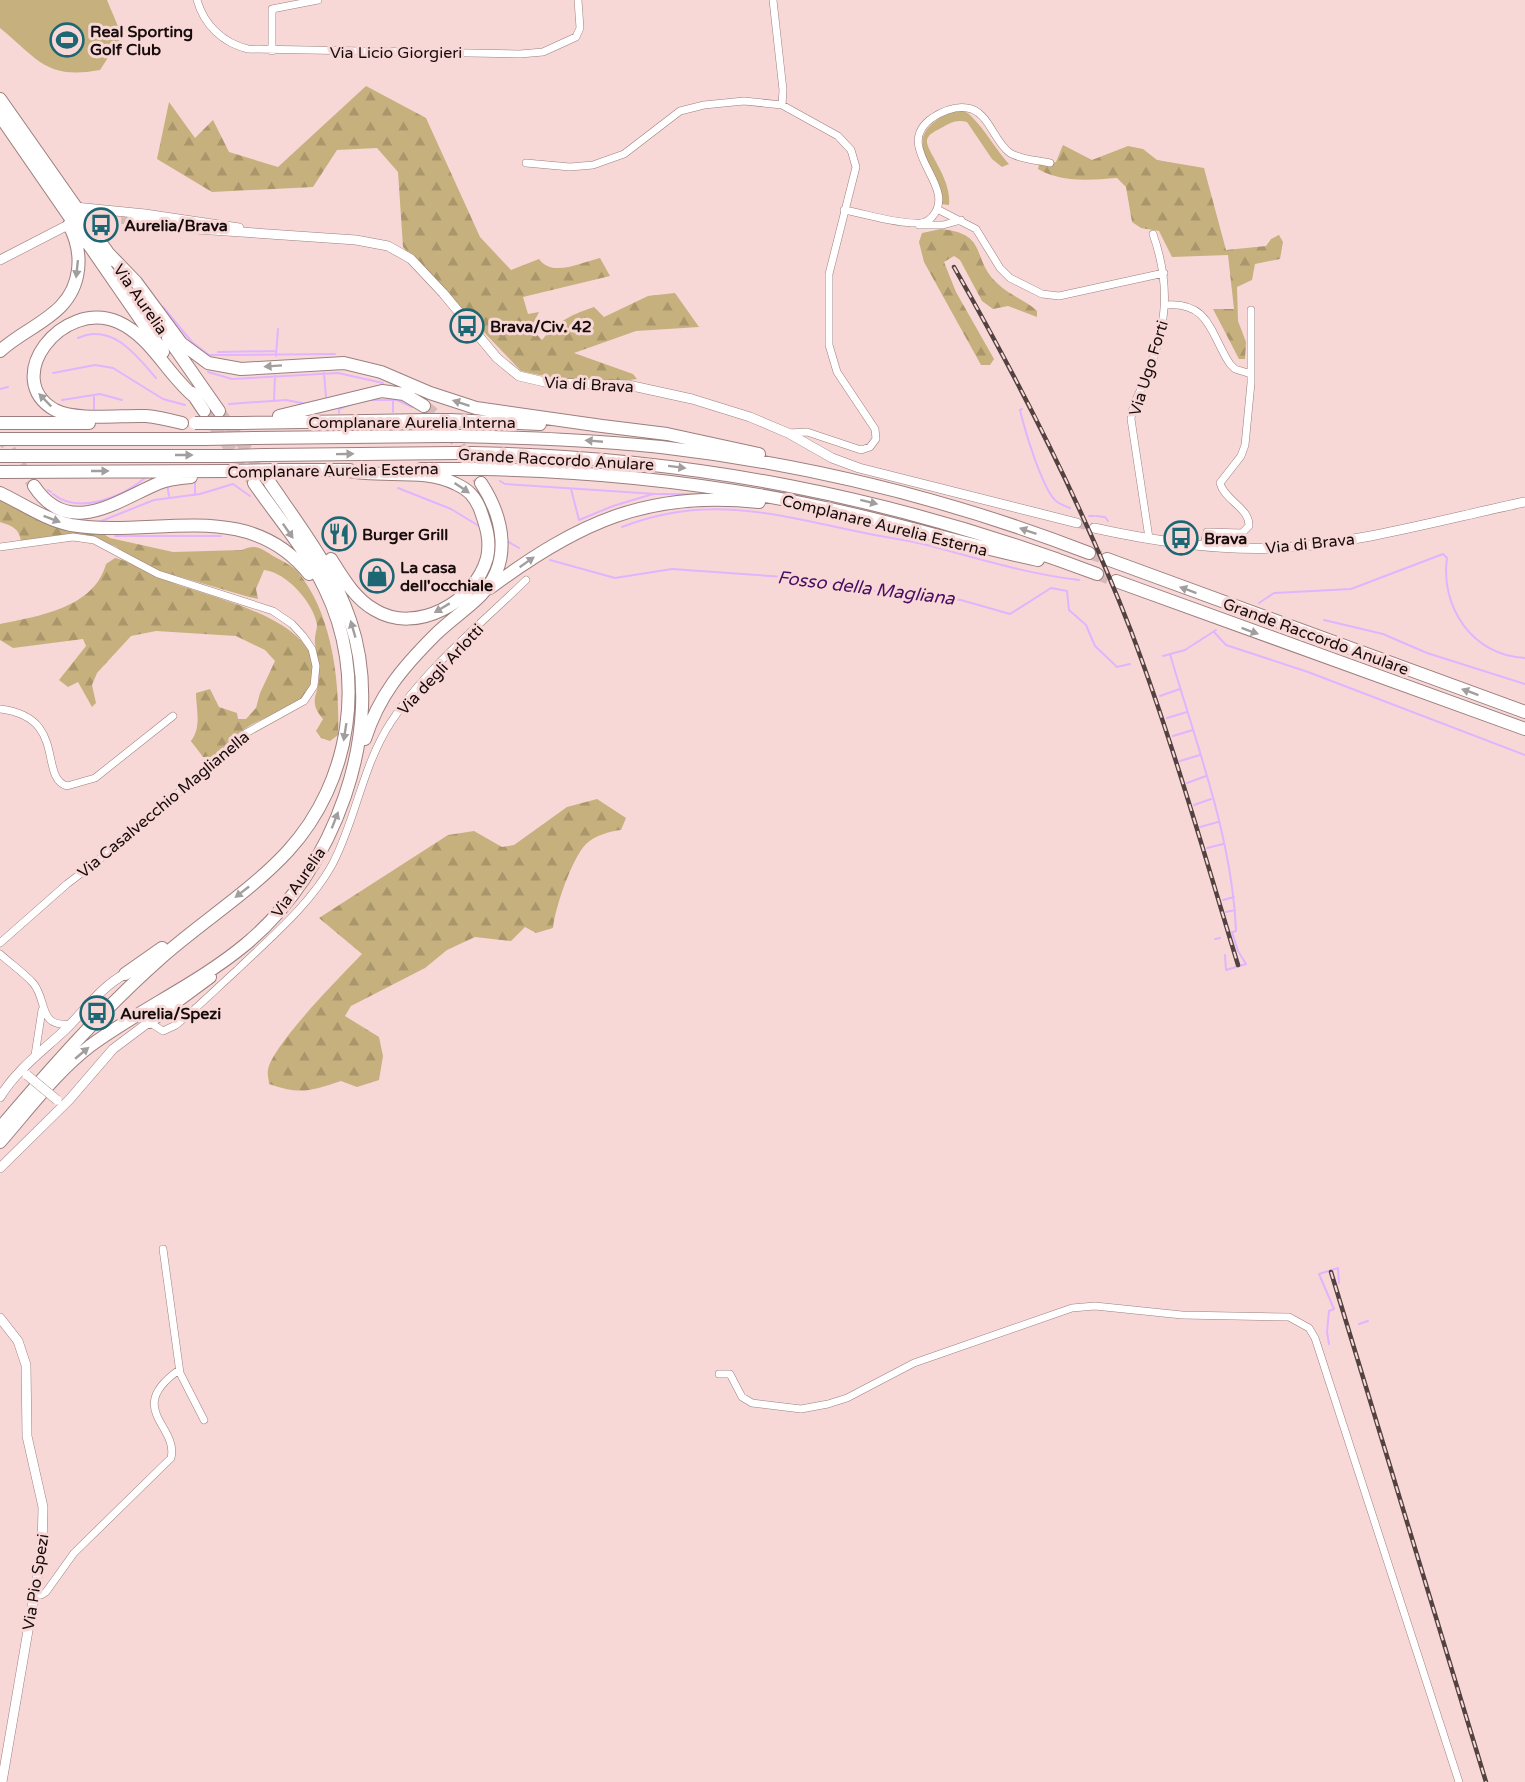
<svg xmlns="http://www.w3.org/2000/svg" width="1525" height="1782" viewBox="0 0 1525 1782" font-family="'Varela Round',sans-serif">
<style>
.green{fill:#c6b07d}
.forest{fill:url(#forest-firs)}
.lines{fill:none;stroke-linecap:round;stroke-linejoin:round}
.stream{stroke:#e2b4fd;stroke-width:2}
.secondary-tunnel{stroke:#d6b9b9;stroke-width:9;stroke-dasharray:9 4.5;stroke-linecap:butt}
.highway-tunnel{stroke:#d6b9b9;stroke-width:12;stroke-dasharray:12 6;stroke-linecap:butt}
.street-casing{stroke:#9c7f7e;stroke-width:8}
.secondary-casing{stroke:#9c7f7e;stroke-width:10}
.highway-casing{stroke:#9c7f7e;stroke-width:14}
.street{stroke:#fff;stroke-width:7}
.secondary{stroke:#fff;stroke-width:9}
.highway{stroke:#fff;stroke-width:12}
.rail-casing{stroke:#524241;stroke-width:4.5}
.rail{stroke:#f8d8d7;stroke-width:2;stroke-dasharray:7;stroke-linecap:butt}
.secondary-bridge-casing{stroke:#9c7f7e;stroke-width:10;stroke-linecap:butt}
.highway-bridge-casing{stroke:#9c7f7e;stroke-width:14;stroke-linecap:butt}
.secondary-bridge{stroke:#fff;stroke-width:9}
.highway-bridge{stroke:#fff;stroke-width:12}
.oneway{fill:#a29e9e}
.labels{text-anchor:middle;stroke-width:6;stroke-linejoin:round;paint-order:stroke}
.poi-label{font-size:16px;font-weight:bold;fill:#170c0c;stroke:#f8d8d7;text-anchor:start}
.street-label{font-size:16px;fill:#170c0c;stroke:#f8d8d7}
.water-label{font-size:18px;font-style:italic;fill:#490e63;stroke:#f8d8d7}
</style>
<defs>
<pattern id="forest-firs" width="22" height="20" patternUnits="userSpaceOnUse" patternTransform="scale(1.5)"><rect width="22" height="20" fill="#c6b07d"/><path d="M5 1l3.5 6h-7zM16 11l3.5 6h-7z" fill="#a9966b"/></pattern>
</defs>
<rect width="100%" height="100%" fill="#f8d8d7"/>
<path class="green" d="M0,0H107L122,36L100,70C46,80 38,59 0,28Z
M963,110C979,119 995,149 1009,164L1002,167L992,159L967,122C956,119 950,123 941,128C936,131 928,134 927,140C925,150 952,178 949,205L941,204C942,174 905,146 933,123C942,115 951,112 963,110Z"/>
<path class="forest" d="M366,86L426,118L480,237L511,270L539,259C552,278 582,262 600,258L610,276L523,297L528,314L539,312L531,328L542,340C555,322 573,314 594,307L604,317L648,296L675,293L699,327L636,331L574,353L633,374L637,379C598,385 558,380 521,371L403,247L398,172L377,148L337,150L313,187L212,192L157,159L169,102L195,138L213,120L229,152L278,167Z
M1063,145L1092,160L1128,146L1143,149L1157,160L1204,168L1226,250L1266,246L1271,239L1279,235L1283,242L1280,259L1255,264L1252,280L1237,287L1238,321L1246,342L1245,359H1239L1213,309H1234L1228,255L1172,257L1159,231L1141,228L1132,222L1126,187L1117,178C1090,180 1062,183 1038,169L1039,164L1056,162Z
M941,229C990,234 970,259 998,284C1009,295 1025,300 1037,311V317L1008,306L993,309L982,301L960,260L954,256L944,262L956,292L994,359L990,365H981L924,262L919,242L922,233Z
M0,500L57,528L100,532L110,538L173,552L242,550C256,543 262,549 275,557C282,561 292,565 298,572C333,615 340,683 338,735L330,741L321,738L316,731L323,719C307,700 319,696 319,676C319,665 316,654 315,643C314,637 317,630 317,625C314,603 286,572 264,570L256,589L258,599L249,597L146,567L115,546L94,539L59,535L21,541C19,528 12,526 0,522Z
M115,558C122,558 162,579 173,583C211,598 334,622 311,685C302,710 262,715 243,730C232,738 223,748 212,757H203L191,741C202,727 196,709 196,693L210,689L219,707L237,713L238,719H246L256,708L260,693L275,661L265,650L236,636L156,631L131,636L97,673L92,685L96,703L92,707L78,682L68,687L59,680L86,646L83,639L13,648L0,640V624C39,616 94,608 106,564Z
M597,799L626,818L621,830C610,831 594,836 586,844C572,858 555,908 553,928L536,933L525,927L511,941L475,937L447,950L425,968L351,1006L345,1016L379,1037L383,1056L379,1080L357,1087L341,1081C311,1091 300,1095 269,1084C269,1080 267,1074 268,1070C272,1045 342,975 362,954L319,918L448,835L474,831L502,847L514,845L567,807Z"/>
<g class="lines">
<path class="stream" d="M163,307L192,342L209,355L335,354
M78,338C112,322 137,356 156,378
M218,352L276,351
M276,356L278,329
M208,372L232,379L338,373L383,383
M53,373L95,365L113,368L163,399L185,405
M324,373L326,397
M0,389L8,387
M62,400L100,394L122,400
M372,400H397L412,407
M274,401L275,376
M229,404L286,400L307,404
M94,409V397
M1022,409L1020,410C1025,431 1041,484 1054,499C1058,504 1065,506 1070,508
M393,412V400
M339,413V409L352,404
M500,481L505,484L656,494H710
M167,484L169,496
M398,488L451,509L479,526
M571,489L579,520L613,506L653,494
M48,490L51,492
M53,494C79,515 122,497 145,478
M195,495V483
M1089,516H1094
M1096,516L1105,517L1108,521
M99,522L154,500L200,494L233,484L250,496
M622,527C708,493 775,515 860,532C881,537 902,539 923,544C974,557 1026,574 1079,580
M115,536H221
M505,540L519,548
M550,560L615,578L672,569L799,578L893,594L961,600L1010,614L1051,588L1067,591L1069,610L1086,625L1095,646L1117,667L1130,664
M1259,603L1274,593L1351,589L1443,554L1447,558C1440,607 1473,656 1525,658
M1324,620L1383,634L1427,653L1525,684
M1214,632L1226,645L1308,672L1525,755
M1170,654C1196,744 1232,836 1236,931L1233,932
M1163,656L1185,650L1216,630
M1160,696L1180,689
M1167,718L1187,712
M1173,736L1193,730
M1180,761L1200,755
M1187,783L1206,776
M1194,805L1211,799
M1200,827L1218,822
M1207,848L1223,844
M1223,900L1234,897
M1226,912L1235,910
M1215,939L1220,938
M1225,955L1226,970L1246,964L1238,951L1232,932
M1359,1324L1368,1321
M1329,1344L1327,1332L1329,1311L1334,1309L1319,1274L1338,1268L1339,1283"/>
<path class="secondary-tunnel" d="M81,222L99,219L135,220
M1077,523L1094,528"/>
<path class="highway-tunnel" d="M424,406C450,423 465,457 481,483
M204,411L254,483
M219,411L266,477
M0,435L34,486
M1089,553L1107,559
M1097,574L1116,581"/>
<defs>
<path id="street" d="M197,0C204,25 223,43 248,49L520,54L543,52L576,37L580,28L578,0
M773,0L783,90L782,105
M272,51V9L318,0
M526,163L570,167L593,165L624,154L680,111L704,105L744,101L782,105L838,136L851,150L856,167L829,274V345L837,372L875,429L876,439L870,447L861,450L807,432L788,433
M937,209L976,229L1000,268L1010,278L1042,294L1059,296L1164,273
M844,210C867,214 892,223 916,223C922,224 928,221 932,217C960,186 890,148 932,118C943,111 954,106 967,108C989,111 993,141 1010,153C1022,160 1037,160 1050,163
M919,225H943L961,220
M1166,305C1210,301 1211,336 1230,364L1235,369L1251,374
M1149,538L1131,419C1132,402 1142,390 1147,375C1167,325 1171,286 1153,234
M1204,545L1207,532L1242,533L1249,526C1250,508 1224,500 1220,483L1241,456L1245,445L1251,383V310
M0,547L73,537L94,540L158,574L273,611L292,624L303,636L312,649L316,666L314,686L304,701L246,733L126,839L67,884L0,943
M0,709C68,717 38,777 67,786L95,778L173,716
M0,954C11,964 23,972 33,983C48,1000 37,1028 71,1024
M149,1022L163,1031L176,1025C197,1008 217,988 237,970C270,938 309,906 332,865C356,820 362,766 391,722C426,668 480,625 526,580
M35,1055L42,1010
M163,1249L180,1373L204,1420
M719,1374H730L742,1397L752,1403L801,1409L828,1404L847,1398L914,1363L1072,1308L1095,1306L1182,1315L1289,1317L1309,1328L1315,1338L1459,1782
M33,1596L41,1595L46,1592L74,1553L171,1458C179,1426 124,1409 179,1370"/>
<path id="secondary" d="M75,207L145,214L239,228
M135,220L197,229L356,240L388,246L411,259L443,293L497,358L519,376L549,383L628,385L692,399L750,417L788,433L832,458L859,468L1077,523
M0,260L64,227
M1094,528C1153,541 1218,551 1279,548C1362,543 1444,519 1525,502
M0,1097C18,1068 43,1051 67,1028C86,1009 101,987 125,974
M0,1168L69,1100L113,1049L149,1022
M0,1318L18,1341L26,1365L27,1436L43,1507L42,1549L2,1782"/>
<path id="highway" d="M0,99L113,260
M0,116L163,352
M109,254L136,282L181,343L208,363L241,369L344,363L381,372L430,393L476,408L602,426
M168,338L219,411
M0,351C28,325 73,315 78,270C80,254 77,240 69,225
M192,393L204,411
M279,416L382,391L404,394L424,406
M450,420L540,424
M0,423H89
M182,423C170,420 158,417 146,416C121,415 76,421 55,410C0,379 62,298 118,322C152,337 167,375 196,398
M242,423L430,420
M594,425L667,434L759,454
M461,436C528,438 594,440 661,447C807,464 952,500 1089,553
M254,438L443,436
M0,439H205
M472,453C691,457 893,497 1097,574
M266,455L455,453
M0,456H230
M421,469H465
M482,469C596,471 709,483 821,507C894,522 965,545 1038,560
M278,470H350
M0,472L229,471
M34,486C69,539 118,500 159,483C169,479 180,478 191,477
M0,493C23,504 46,520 71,525C154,539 247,496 309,574
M331,559C343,578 355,599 375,610C416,635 475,602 487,558C491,540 486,526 480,509C475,497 469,490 456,484C423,467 380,479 344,470
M1107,559L1525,712
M1116,581L1525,729
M490,588C577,523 648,490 759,502
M365,739C379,695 403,667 435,635C449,621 466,610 480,596C513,563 504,518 481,483
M125,974L162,948
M149,1022L210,977
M0,1128C51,1068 103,1009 162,957C203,921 251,891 288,851C352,781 367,675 325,589C307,551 278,518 254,483
M0,1142C28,1110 56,1072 90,1046C140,1009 198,984 246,944C333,872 388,730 350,620C333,569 300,527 270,483"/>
</defs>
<use href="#street" class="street-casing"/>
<use href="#secondary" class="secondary-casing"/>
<use href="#highway" class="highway-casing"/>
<use href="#street" class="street"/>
<use href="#secondary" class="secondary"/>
<use href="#highway" class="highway"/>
<defs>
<path id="rail" d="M954,267C1021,385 1082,504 1131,631C1172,740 1204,853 1238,965
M1331,1272L1486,1782"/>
</defs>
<use href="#rail" class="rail-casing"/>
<use href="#rail" class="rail"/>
<defs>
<path id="secondary-bridge" d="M27,1075L57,1100"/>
<path id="highway-bridge" d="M430,420H450
M195,423H242
M443,436H461
M205,439L254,438
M455,453H472
M230,456L266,455
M465,469H482
M229,471L278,470"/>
</defs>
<use href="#secondary-bridge" class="secondary-bridge-casing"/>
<use href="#highway-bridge" class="highway-bridge-casing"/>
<use href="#secondary-bridge" class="secondary-bridge"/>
<use href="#highway-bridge" class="highway-bridge"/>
</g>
<defs><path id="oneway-solid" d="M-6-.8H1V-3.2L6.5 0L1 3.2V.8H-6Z" transform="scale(1.5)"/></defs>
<g class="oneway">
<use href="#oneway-solid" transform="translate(77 269) rotate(96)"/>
<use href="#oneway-solid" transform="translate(273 366) rotate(176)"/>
<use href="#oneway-solid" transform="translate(45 400) rotate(-134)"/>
<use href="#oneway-solid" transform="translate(461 403) rotate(-162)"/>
<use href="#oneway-solid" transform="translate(594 441) rotate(-175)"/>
<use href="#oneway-solid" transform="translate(345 454) rotate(-1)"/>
<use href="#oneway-solid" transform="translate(184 455)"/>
<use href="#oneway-solid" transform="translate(677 467) rotate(7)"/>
<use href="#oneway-solid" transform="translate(100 471)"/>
<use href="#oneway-solid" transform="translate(462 488) rotate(34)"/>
<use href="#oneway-solid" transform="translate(869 502) rotate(14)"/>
<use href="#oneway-solid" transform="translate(52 519) rotate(21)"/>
<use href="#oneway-solid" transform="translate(288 531) rotate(55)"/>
<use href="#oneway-solid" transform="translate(1028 531) rotate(-161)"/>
<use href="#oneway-solid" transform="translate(527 562) rotate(-35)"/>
<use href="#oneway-solid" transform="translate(1188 590) rotate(-160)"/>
<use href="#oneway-solid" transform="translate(442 608) rotate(149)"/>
<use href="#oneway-solid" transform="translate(353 629) rotate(-106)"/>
<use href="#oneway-solid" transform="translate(1250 631) rotate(20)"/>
<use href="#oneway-solid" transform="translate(1470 692) rotate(-160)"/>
<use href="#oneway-solid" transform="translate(345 732) rotate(99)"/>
<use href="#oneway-solid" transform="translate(335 820) rotate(-69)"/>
<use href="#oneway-solid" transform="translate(242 892) rotate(142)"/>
<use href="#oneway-solid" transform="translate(82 1053) rotate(-40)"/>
</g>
<defs>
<symbol id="stadium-ring" viewBox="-11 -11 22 22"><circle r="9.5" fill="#f8d8d7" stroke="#1d6673" stroke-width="1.5"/><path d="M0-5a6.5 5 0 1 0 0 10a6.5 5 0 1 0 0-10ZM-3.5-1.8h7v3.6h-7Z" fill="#1d6673"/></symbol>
<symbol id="bus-ring" viewBox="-11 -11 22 22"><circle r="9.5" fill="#f8d8d7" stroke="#1d6673" stroke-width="1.5"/><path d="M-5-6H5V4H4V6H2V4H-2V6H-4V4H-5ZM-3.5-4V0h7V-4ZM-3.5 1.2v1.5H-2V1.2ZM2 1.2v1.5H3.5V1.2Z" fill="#1d6673"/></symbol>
<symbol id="restaurant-ring" viewBox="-11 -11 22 22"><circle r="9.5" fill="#f8d8d7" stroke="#1d6673" stroke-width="1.5"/><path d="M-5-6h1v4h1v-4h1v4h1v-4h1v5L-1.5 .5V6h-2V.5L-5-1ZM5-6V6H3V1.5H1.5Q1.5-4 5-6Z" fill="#1d6673"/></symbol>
<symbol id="shop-ring" viewBox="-11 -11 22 22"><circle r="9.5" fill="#f8d8d7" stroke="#1d6673" stroke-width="1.5"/><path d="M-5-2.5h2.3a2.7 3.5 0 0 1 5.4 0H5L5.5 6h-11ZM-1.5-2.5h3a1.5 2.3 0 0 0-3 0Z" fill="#1d6673"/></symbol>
</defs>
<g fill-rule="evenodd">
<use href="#stadium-ring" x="48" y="21" width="38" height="38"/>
<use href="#bus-ring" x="82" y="206" width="38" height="38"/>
<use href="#bus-ring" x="448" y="307" width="38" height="38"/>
<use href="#restaurant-ring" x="320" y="515" width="38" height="38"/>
<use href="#bus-ring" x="1162" y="519" width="38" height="38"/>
<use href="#shop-ring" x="358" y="557" width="38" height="38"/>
<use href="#bus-ring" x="78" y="994" width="38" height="38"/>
</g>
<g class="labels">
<g class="poi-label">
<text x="90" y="37">Real Sporting<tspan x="90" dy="18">Golf Club</tspan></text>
<text x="124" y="231">Aurelia/Brava</text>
<text x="490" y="332">Brava/Civ. 42</text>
<text x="362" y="540">Burger Grill</text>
<text x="1204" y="544">Brava</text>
<text x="400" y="573">La casa<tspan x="400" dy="18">dell'occhiale</tspan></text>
<text x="120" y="1019">Aurelia/Spezi</text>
</g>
<g class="street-label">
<text x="396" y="58">Via Licio Giorgieri</text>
<text transform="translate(141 299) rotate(55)" y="6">Via Aurelia</text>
<text transform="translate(1148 368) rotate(-73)" y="6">Via Ugo Forti</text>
<text transform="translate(589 384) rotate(3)" y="6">Via di Brava</text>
<text x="412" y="428">Complanare Aurelia Interna</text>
<text transform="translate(556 459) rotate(3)" y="6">Grande Raccordo Anulare</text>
<text transform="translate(333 470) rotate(-1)" y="6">Complanare Aurelia Esterna</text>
<text transform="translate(885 525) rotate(14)" y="6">Complanare Aurelia Esterna</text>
<text transform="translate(1310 543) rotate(-6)" y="6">Via di Brava</text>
<text transform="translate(1316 636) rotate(20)" y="6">Grande Raccordo Anulare</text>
<text transform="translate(440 669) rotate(-47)" y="6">Via degli Arlotti</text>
<text transform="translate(163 804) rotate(-40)" y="6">Via Casalvecchio Maglianella</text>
<text transform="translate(298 882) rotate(-55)" y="6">Via Aurelia</text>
<text transform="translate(35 1582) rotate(-81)" y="6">Via Pio Spezi</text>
</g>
<g class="water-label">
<text transform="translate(866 588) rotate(7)" y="6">Fosso della Magliana</text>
</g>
</g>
</svg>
